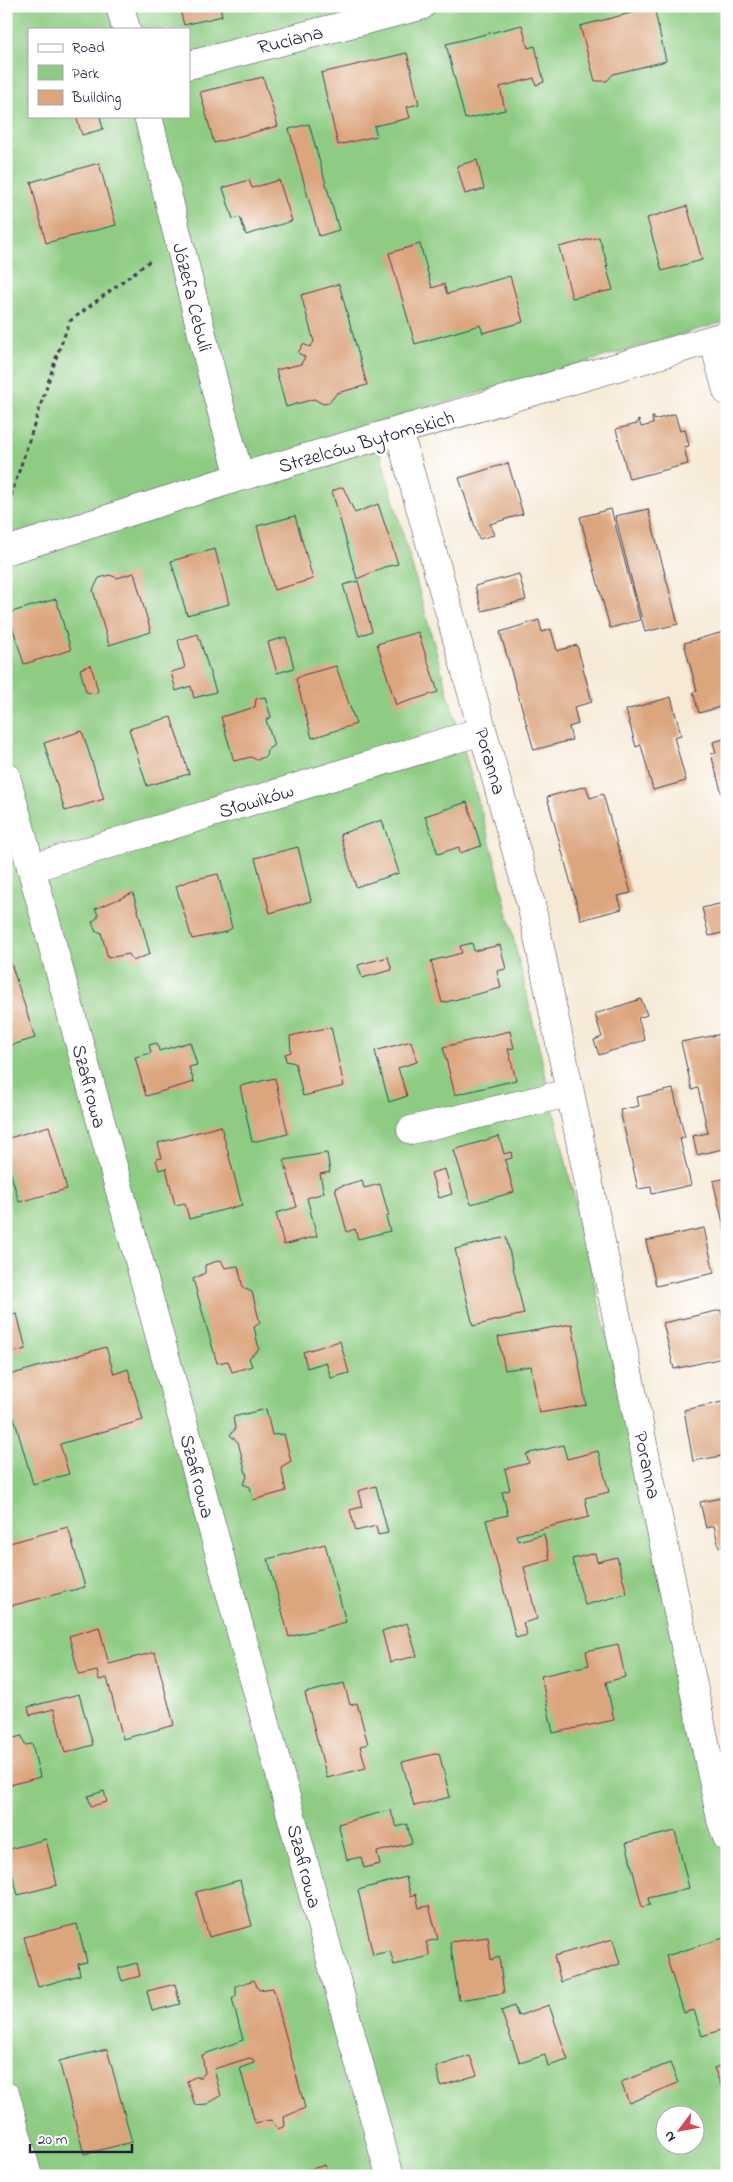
<svg xmlns="http://www.w3.org/2000/svg" width="733" height="2182" viewBox="0 0 733 2182" font-family="'Indie Flower',sans-serif">
<style>
.green{fill:#8ecc83;stroke:#58775f;fill-rule:evenodd}
.building{fill:#dba57e}
.lines{fill:none;stroke-linecap:round;stroke-linejoin:round}
.minor-casing{stroke:#424052;stroke-width:29}
.path{stroke:#424052;stroke-width:3;stroke-dasharray:4 4;stroke-linecap:butt}
.minor{stroke:#fff;stroke-width:28}
.labels{text-anchor:middle;stroke-width:5;stroke-linejoin:round;paint-order:stroke}
.street-label{font-size:20px;fill:#22223b;stroke:#fff}
</style>
<rect width="100%" height="100%" fill="#fff"/>
<filter id="ink" filterUnits="userSpaceOnUse"><feTurbulence type="fractalNoise" baseFrequency=".02" numOctaves="2"/><feDisplacementMap in="SourceGraphic" scale="10" xChannelSelector="R" yChannelSelector="G"/><feConvolveMatrix kernelMatrix="1 2 1 2 8 2 1 2 1" color-interpolation-filters="sRGB"/></filter>
<filter id="wash" filterUnits="userSpaceOnUse"><feTurbulence type="fractalNoise" baseFrequency=".0096" numOctaves="4" result="noise"/><feDisplacementMap in="SourceGraphic" scale="20" xChannelSelector="R" yChannelSelector="G"/><feGaussianBlur stdDeviation="1.12" result="paint"/><feColorMatrix in="noise" values="0 0 0 0 0 0 0 0 0 0 0 0 0 0 0 0 0 1.4 0 .05"/><feComposite in="paint" operator="in"/></filter>
<g filter="url(#wash)">
<rect width="100%" height="100%" fill="#f6ead6"/>
<path class="green" d="M6,6H727V321L372,424L496,864L727,1849V2176H6ZM29,29H189V116H29ZM666,2114H696V2144H666Z"/>
<g id="blocks">
<path class="building" d="M179,6H220L222,16L184,25Z
M654,7L666,61L613,74L607,81H595L580,26Z
M522,25L528,48L535,46L544,82L536,85L534,78L500,87L505,110L465,119L446,44Z
M407,53L419,104L407,107L410,118L374,126L377,136L338,145L321,73Z
M263,77L278,126L214,143L200,92Z
M76,116H100L103,129L82,135Z
M309,124L339,230L319,236L289,129Z
M477,160L484,189L465,194L457,166Z
M99,163L116,225L46,243L31,182Z
M249,180L252,188L279,180L292,221L246,235L240,217L233,219L223,188Z
M687,206L702,260L662,271L647,218Z
M599,237L608,266H606L613,290L572,298L559,247Z
M420,244L432,288L444,284L447,294L510,276L523,322L483,333L480,325L415,344L389,253Z
M339,284L367,385L337,393L329,403L323,404L314,399L286,407L276,370L301,364L305,357L298,353L303,344L310,347L314,342L301,295Z
M675,414L680,431L685,429L689,446L684,447L688,464L629,479L616,429L637,424V421L639,420L641,427L653,424L652,417H654V420Z
M508,463L523,514L490,524L494,535L479,539L459,478Z
M343,487L355,513L378,504L398,564L384,567L357,579L332,491Z
M611,509L640,620L610,628L580,517Z
M648,509L678,624L645,632L615,516Z
M295,516L313,579L274,590L257,526Z
M215,549L229,604L187,615L171,561Z
M134,573L151,632L109,645L93,590L99,578L110,575L117,578Z
M519,574L526,600L482,611L475,586Z
M358,581L372,631L359,636L343,585Z
M56,599L71,650L24,664L8,613Z
M539,620L542,632L551,629L557,651L577,645L592,702L574,707L578,724L569,727L572,740L534,750L500,632Z
M727,631V705L699,713L693,692L697,691L684,643Z
M418,632L438,692L396,705L377,644Z
M198,634L216,692L194,698L191,686L176,691L171,672L185,668L178,640Z
M286,637L294,668L277,673L268,642Z
M91,665L98,691L95,694L86,692L80,669Z
M336,666L356,724L312,738L296,679L303,675Z
M265,697L271,717L266,720L274,745L267,750L266,756L257,760L251,757L234,761L221,717L255,707L256,699Z
M671,697L681,735L674,737L686,781L653,790L641,745L636,747L626,710Z
M171,717L189,774L147,786L129,729Z
M82,731L104,799L65,811L44,743Z
M727,738V797L723,798L711,754L716,753L713,742Z
M586,786L590,798L603,794L631,893L618,896L622,909L581,920L547,797Z
M467,802L481,846L460,853L459,847L438,854L425,816Z
M382,820L399,873L356,887L340,834Z
M298,847L311,901L270,913L255,858Z
M218,874L232,928L226,932L192,939L176,886L192,880Z
M133,893L150,954L133,961L129,954L108,958L101,932H96L92,922L98,917V914L95,909Z
M727,902V932L709,936L702,908Z
M472,943L474,951L500,945L506,969L497,971L501,988L442,1003L431,961L462,953L460,946Z
M388,957L392,970L362,978L358,965Z
M11,963L35,1038L6,1047V964Z
M641,999L647,1015L638,1018L645,1040L599,1055L594,1040L602,1037L595,1014Z
M331,1027L344,1086L303,1096L295,1063L286,1061L285,1054L291,1052L290,1036Z
M510,1031L514,1048L508,1049L516,1080L455,1095L443,1047Z
M727,1033V1077L724,1078L727,1089V1148L697,1155L693,1136L708,1133L698,1088L692,1090L681,1042Z
M411,1041L417,1062L398,1068L407,1096L389,1102L375,1051Z
M190,1042L197,1065L189,1067L194,1082L146,1096L135,1057L151,1053L149,1045L157,1043L159,1051Z
M275,1078L288,1134L252,1142L240,1086Z
M673,1089L685,1138L680,1139L691,1185L652,1194L651,1187L638,1189L620,1110L639,1106L637,1097Z
M49,1126L67,1189L19,1202L6,1157V1139Z
M221,1126L242,1205L189,1219L185,1203L175,1205L166,1168L159,1170L156,1159L162,1158L158,1143Z
M499,1136L504,1154L511,1152L512,1158L505,1160L514,1192L471,1204L454,1150Z
M327,1153L330,1172L320,1174L324,1193L307,1198L317,1236L284,1245L276,1213L297,1207L284,1160Z
M445,1169L452,1194L439,1198L431,1173Z
M727,1178V1235H726L713,1181Z
M362,1180L364,1188L380,1184L389,1216L386,1217L390,1231L358,1239L355,1229L347,1232L335,1188Z
M704,1228L714,1273L656,1286L646,1241Z
M506,1237L524,1314L473,1326L455,1249Z
M221,1260L225,1268L238,1266L243,1288L252,1292L260,1323L254,1327L259,1349L249,1358L252,1366L232,1372L228,1361L217,1363L193,1279L205,1273V1265Z
M721,1310L727,1338V1357L674,1369L663,1323Z
M17,1314L26,1349L6,1354V1317Z
M572,1324L586,1405L539,1413L531,1366L505,1370L498,1337Z
M340,1341L349,1373L331,1378L326,1362L307,1368L303,1352Z
M106,1347L114,1374L128,1369L143,1420L60,1444L69,1474L33,1484L6,1390V1376Z
M727,1401V1455L693,1461L684,1410Z
M266,1409L272,1435L284,1434L291,1461L281,1467L286,1491L253,1500L250,1487L243,1484L247,1477L238,1442L230,1435L235,1429L233,1417Z
M563,1445L567,1459L598,1451L609,1492L585,1498L589,1517L516,1535L518,1541L544,1534L550,1560L524,1567L537,1619L523,1623L527,1635L516,1638L486,1520L508,1515L502,1492L510,1490L505,1469L529,1463L526,1454Z
M376,1486L388,1533L378,1535L376,1526L356,1531L350,1510L362,1507L358,1491Z
M727,1497V1545L719,1547L714,1526L706,1528L700,1502Z
M68,1527L85,1587L6,1607V1544Z
M325,1544L346,1622L289,1637L268,1559Z
M595,1553L597,1562L617,1557L627,1594L585,1605L572,1559Z
M407,1623L417,1656L390,1662L382,1631Z
M99,1627L109,1664L155,1652L174,1725L123,1739L107,1678L99,1680L97,1671L79,1675L69,1636Z
M618,1644L625,1677L606,1682L614,1720L553,1733L541,1676L589,1665L586,1651Z
M344,1683L350,1705L357,1703L368,1744L360,1746L366,1768L327,1778L305,1693Z
M79,1694L93,1745L65,1753L54,1709L30,1715L28,1707Z
M7,1731L9,1739L22,1736L25,1745L32,1744L40,1777L6,1786Z
M439,1753L450,1797L414,1806L402,1762Z
M104,1791L107,1802L91,1806L88,1796Z
M390,1810L397,1827L407,1824L412,1843L377,1852L380,1864L364,1868L361,1857L347,1860L338,1824Z
M675,1831L689,1888L648,1898L650,1905L642,1907L626,1843Z
M46,1839L57,1885L18,1895L6,1850Z
M406,1877L411,1896L416,1894L419,1908L429,1906L438,1939L426,1942L430,1956L394,1965L390,1951L373,1955L358,1890Z
M240,1880L252,1926L209,1937L196,1892Z
M77,1924L87,1962L78,1964L80,1975L38,1987L24,1937Z
M488,1937L491,1960L499,1957L504,1993L459,2000L450,1942Z
M727,1937V2028L702,2036L694,2010L684,2013L666,1956Z
M613,1939L620,1964L561,1982L554,1956Z
M137,1963L140,1976L122,1981L118,1968Z
M254,1980L259,1990L273,1988L305,2108L284,2117L285,2126L278,2129L271,2120L255,2123L240,2068L254,2063L253,2059L249,2058L214,2069L221,2096L207,2104L195,2105L187,2081L195,2077H201L205,2073L202,2055L243,2040L232,1999L236,1996V1986Z
M175,1984L180,2004L152,2011L147,1991Z
M549,2005L568,2060L548,2066L545,2055L520,2063L501,2011L514,2006L518,2016Z
M107,2049L132,2142L84,2154L59,2061Z
M470,2056L477,2075L441,2086L436,2067Z
M670,2063L678,2083L629,2103L621,2082Z
M727,2063V2100L714,2068Z
M325,2165L328,2176H292V2175Z"/>
</g>
</g>
<g filter="url(#ink)">
<use href="#blocks" fill-opacity="0" stroke="#424052" stroke-width="1"/>
<g class="lines">
<defs>
<path id="minor" d="M120,6L126,29
M189,65L421,6
M148,116L217,395L240,477
M713,339L727,391
M399,432L531,904L721,1820L727,1837
M6,551L240,477L727,335
M6,776L390,2176
M31,868L482,731
M411,1130L569,1093
M6,2096L28,2176"/>
</defs>
<use href="#minor" class="minor-casing"/>
<path class="path" d="M6,511L57,355L70,321L151,260"/>
<use href="#minor" class="minor"/>
</g>
</g>
<g class="labels">
<g class="street-label">
<text transform="translate(290 39) rotate(-14)" y="7">Ruciana</text>
<text transform="translate(193 297) rotate(76)" y="7">Józefa Cebuli</text>
<text transform="translate(366 441) rotate(-16)" y="7">Strzelców Bytomskich</text>
<text transform="translate(491 761) rotate(74)" y="7">Poranna</text>
<text transform="translate(256 800) rotate(-17)" y="7">Słowików</text>
<text transform="translate(90 1086) rotate(75)" y="7">Szafirowa</text>
<text transform="translate(648 1465) rotate(78)" y="7">Poranna</text>
<text transform="translate(198 1476) rotate(75)" y="7">Szafirowa</text>
<text transform="translate(305 1866) rotate(75)" y="7">Szafirowa</text>
</g>
</g>
<rect width="733" height="2182" fill="none" stroke="#fff" stroke-width="25"/>
<rect x="28" y="28" width="162" height="90" fill="#ffffff" stroke="#a7a7b1"/>
<rect x="38" y="44" width="25" height="8" fill="#ffffff" stroke="#a7a7b1"/>
<text x="72" y="52" font-size="15" fill="#22223b">Road</text>
<rect x="38" y="65" width="25" height="15" fill="#8ecc83" stroke="#a7a7b1"/>
<text x="72" y="78" font-size="15" fill="#22223b">Park</text>
<rect x="38" y="90" width="25" height="15" fill="#dba57e" stroke="#a7a7b1"/>
<text x="72" y="102" font-size="15" fill="#22223b">Building</text>
<g transform="translate(680 2130) rotate(238)"><circle r="24" fill="#ffffff" stroke="#a7a7b1"/>
<path d="M0-4L9 19L0 12L-9 19Z" fill="#d1495b"/>
<text y="-8" font-size="14" font-weight="bold" text-anchor="middle" fill="#22223b">N</text>
</g>
<path d="M30 2144v8h102v-8" fill="none" stroke="#22223b" stroke-width="2.5"/>
<text x="38" y="2144" font-size="15" fill="#22223b" stroke="#ffffff" stroke-width="4" paint-order="stroke">20 m</text>
</svg>
